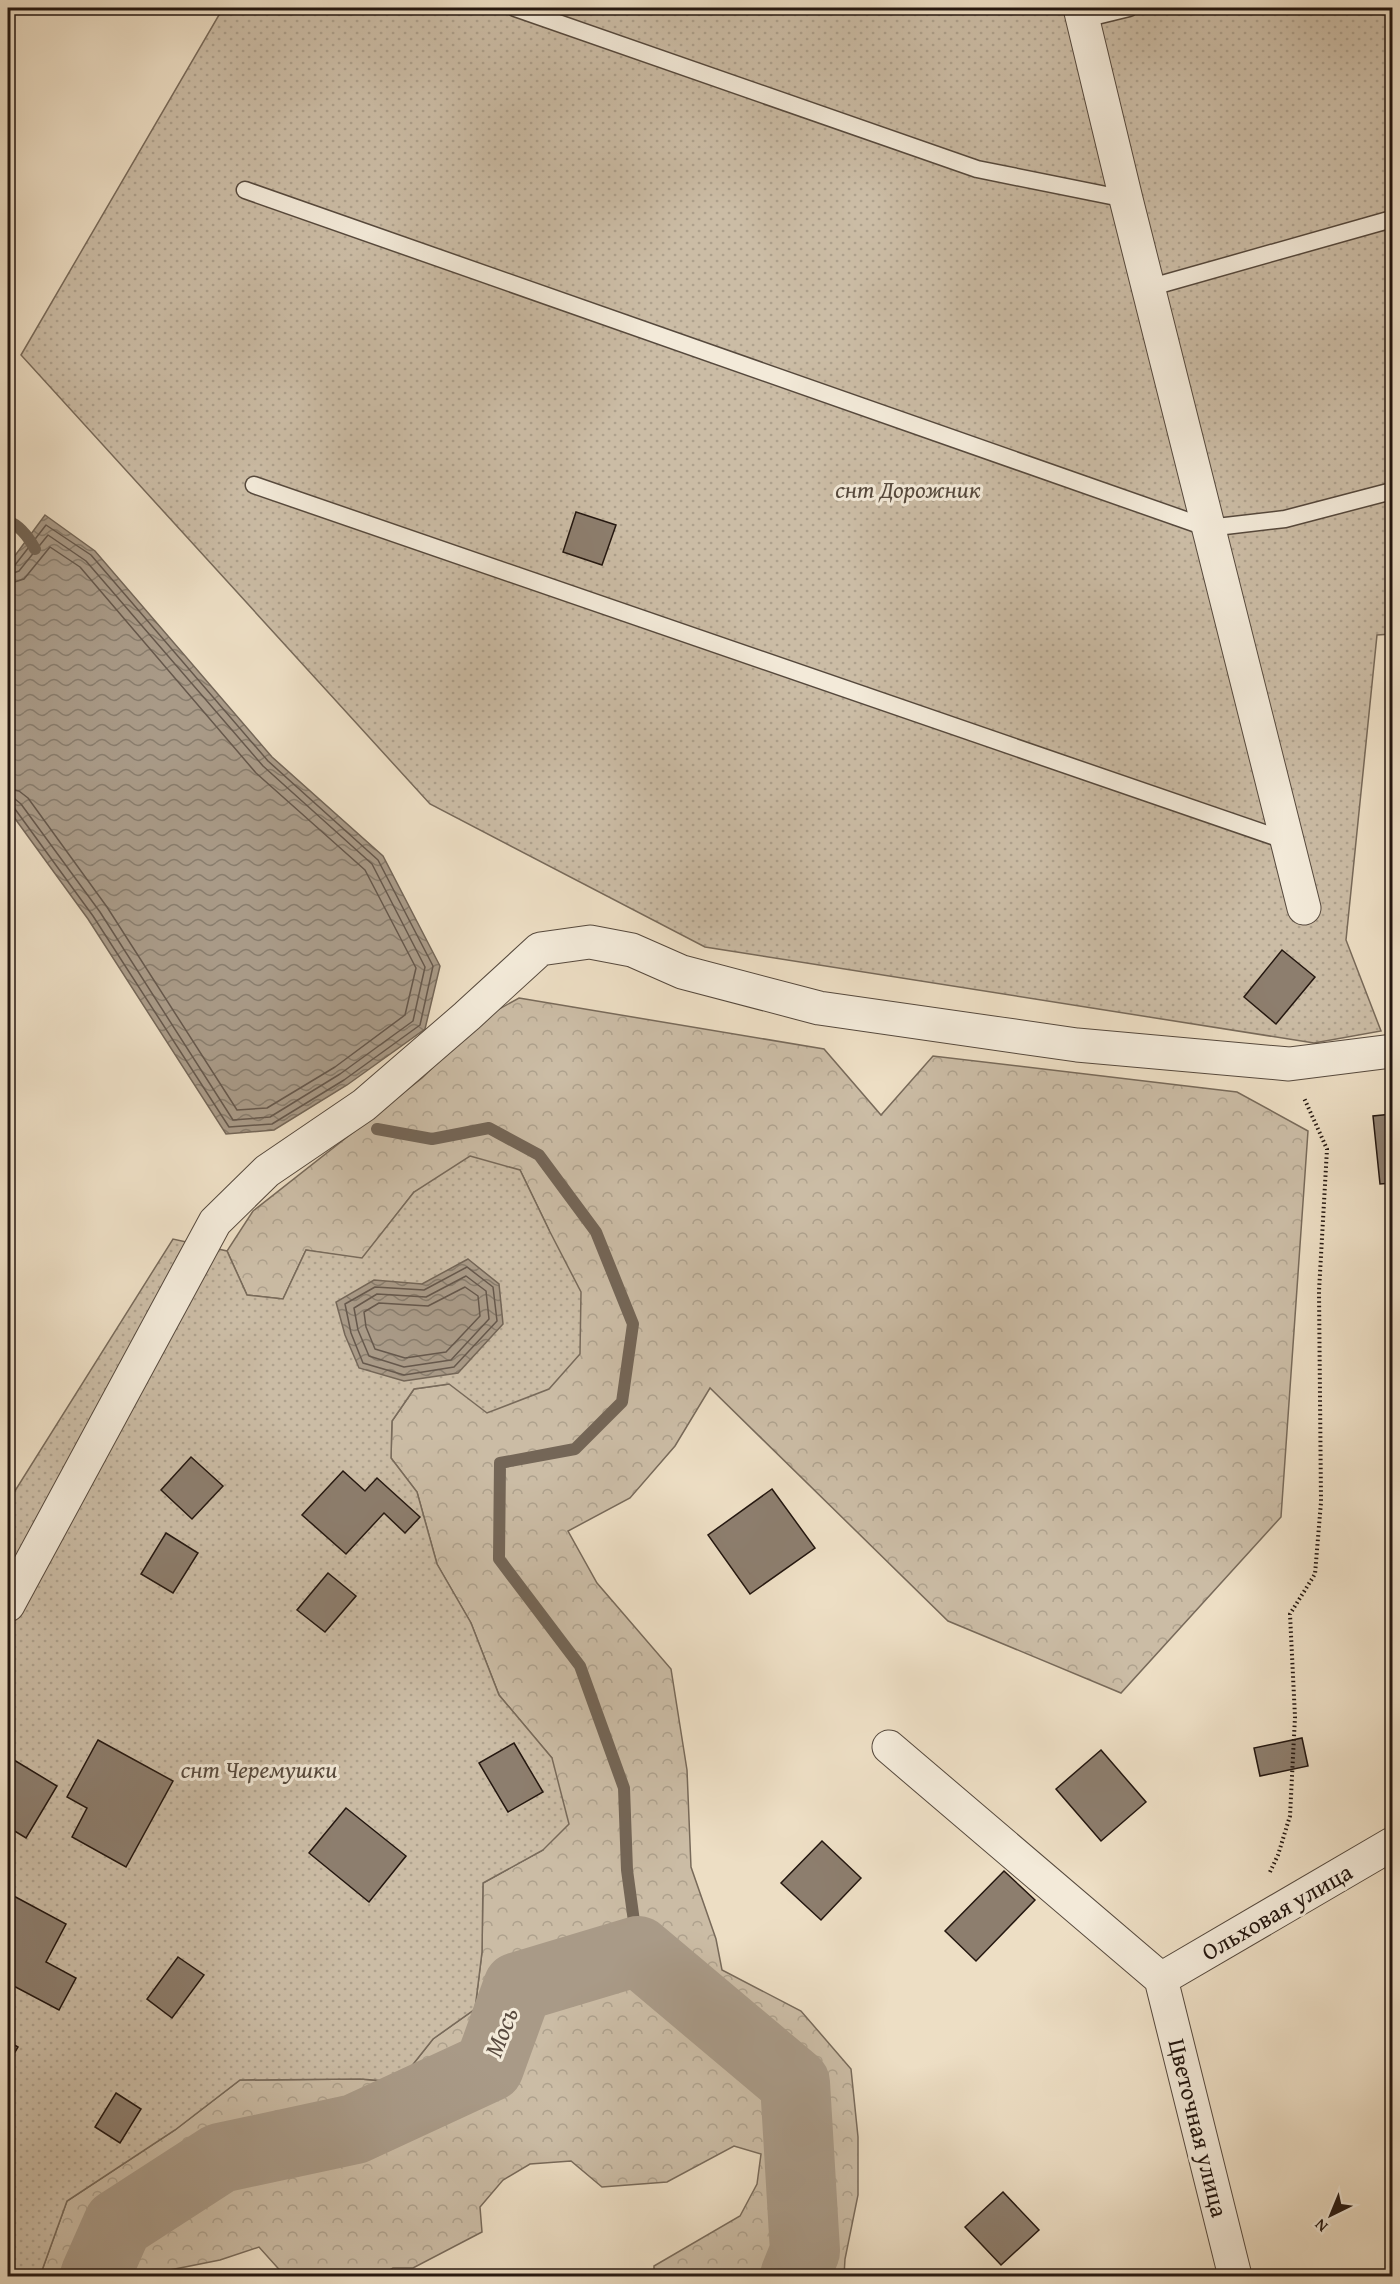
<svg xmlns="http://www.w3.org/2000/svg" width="1400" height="2284" viewBox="0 0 1400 2284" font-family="'Gentium Book Plus',serif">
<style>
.forest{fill:url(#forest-crowns);stroke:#786a5a;stroke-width:1.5}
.garden{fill:url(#garden-dots);stroke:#786a5a;stroke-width:1.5}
.water{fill:url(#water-waves);stroke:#746657;stroke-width:1.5}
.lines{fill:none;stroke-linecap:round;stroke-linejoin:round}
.shore{stroke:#66584c;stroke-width:1.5}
.stream{stroke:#746657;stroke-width:12}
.river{stroke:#a99a87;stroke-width:70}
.building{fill:#8d7e6e;stroke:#241710;stroke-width:1.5}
.lane-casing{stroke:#56493d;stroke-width:19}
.street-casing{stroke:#56493d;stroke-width:35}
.path{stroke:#241710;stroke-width:4;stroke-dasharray:1.5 3;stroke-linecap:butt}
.lane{stroke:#f3ead9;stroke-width:16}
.street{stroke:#f3ead9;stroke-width:33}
.labels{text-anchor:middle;stroke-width:6;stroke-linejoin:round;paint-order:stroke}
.park-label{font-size:24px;font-style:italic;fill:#56493d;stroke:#f3ead9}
.street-label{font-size:24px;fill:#241710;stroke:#f3ead9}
.water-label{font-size:26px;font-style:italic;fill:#594b40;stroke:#f3ead9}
</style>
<defs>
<pattern id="forest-crowns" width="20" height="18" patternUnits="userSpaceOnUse" patternTransform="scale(1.5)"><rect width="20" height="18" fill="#cbbca5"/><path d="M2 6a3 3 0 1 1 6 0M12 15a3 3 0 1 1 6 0" fill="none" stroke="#aea18d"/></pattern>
<pattern id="garden-dots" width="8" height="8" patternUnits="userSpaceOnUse" patternTransform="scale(1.5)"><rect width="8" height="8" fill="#cbbca5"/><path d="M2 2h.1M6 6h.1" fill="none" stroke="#aea18d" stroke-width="1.8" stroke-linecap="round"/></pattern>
<pattern id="water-waves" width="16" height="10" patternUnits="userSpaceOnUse" patternTransform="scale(1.5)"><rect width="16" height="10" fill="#a99a87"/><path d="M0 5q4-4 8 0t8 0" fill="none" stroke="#897d6d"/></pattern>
</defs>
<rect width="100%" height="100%" fill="#eddec4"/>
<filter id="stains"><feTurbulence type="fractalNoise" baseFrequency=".00333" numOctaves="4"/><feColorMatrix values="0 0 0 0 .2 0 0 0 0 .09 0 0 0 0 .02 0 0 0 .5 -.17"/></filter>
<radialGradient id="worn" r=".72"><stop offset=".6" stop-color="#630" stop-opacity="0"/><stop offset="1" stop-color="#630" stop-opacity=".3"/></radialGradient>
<path class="forest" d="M519,998L824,1049L881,1115L933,1056L1237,1092L1308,1131L1281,1517L1121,1693L948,1621L710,1388L675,1446L630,1498L568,1531L597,1583L671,1669L687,1770L691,1867L716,1939L722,1970L801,2011L851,2069L858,2137V2195L845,2259L844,2276H654V2266L740,2216L757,2184L761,2154L734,2146L667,2182L602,2187L571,2161L530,2164L503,2180L480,2207L482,2232L413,2268H393L380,2276H285L259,2247L220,2260L170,2270L163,2276H40L67,2201L175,2130L240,2080L360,2079L399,2082L433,2039L475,2009L482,1952L483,1883L543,1850L552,1758L499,1695L471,1623L437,1564L417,1492L391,1458L392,1421L414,1389L449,1384L549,1230L520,1170L414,1192L362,1259L306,1250L283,1299L247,1295L227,1251L253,1211L422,1078L483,1018Z"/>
<path class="garden" d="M223,8H1392V634L1377,635L1346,940L1381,1031L1314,1043L705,947L430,804L21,355Z
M470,1156L520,1170L549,1230L581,1292L580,1354L549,1389L487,1413L449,1384L414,1389L392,1421L391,1458L417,1492L437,1564L471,1623L499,1695L552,1758L569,1824L543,1850L483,1883L482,1952L475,2009L433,2039L399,2082L360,2079L240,2080L175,2130L67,2201L40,2276H8V1502L173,1239L227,1251L247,1295L283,1299L306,1250L362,1258L414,1192Z"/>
<path class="water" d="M45,515L95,551L272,757L383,856L440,966L425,1029L347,1085L274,1130L226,1134L88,919L8,809V565Z
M468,1259L499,1284L503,1324L458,1373L404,1381L359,1368L345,1335L336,1302L374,1280L422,1284Z"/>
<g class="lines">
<path class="shore" d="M8,567L15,565L46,525L91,555L268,761L378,860L433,966L420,1025L344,1080L272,1124L229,1127L93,916L15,809L8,806
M8,575L19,571L48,535L86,561L263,766L372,864L425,967L413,1021L340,1074L270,1117L233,1120L100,912L21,804L15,799L8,798
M8,584L24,579L50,547L80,567L256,773L365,870L416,968L405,1015L335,1067L267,1108L237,1110L107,907L28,798L19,791L8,789
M467,1267L493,1287L497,1321L454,1367L404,1375L363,1363L351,1333L345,1304L375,1287L424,1290Z
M466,1276L486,1291L489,1319L451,1360L404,1367L369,1356L358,1330L354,1308L377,1294L426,1297Z
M465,1287L478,1296L480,1316L446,1352L405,1358L375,1349L366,1327L364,1312L379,1303L428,1306Z"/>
<path class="stream" d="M8,521C21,526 29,538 35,549
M377,1129L432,1139L489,1128L539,1155L596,1232L633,1324L622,1402L575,1449L500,1463L499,1559L580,1666L624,1788L627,1870L638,1951"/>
<path class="river" d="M95,2276L118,2224L220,2158L355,2129L489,2067L518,1987L638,1951L795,2083L805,2251L795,2276"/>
</g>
<path class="building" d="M576,512L616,525L602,565L563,552Z
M1282,950L1315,977L1276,1024L1244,997Z
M1392,1114V1183L1380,1184L1373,1116Z
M191,1457L223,1486L192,1519L161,1490Z
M343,1471L365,1491L377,1478L420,1517L405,1533L384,1513L346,1554L302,1515Z
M772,1489L815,1548L750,1594L708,1535Z
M166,1533L198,1553L173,1593L141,1574Z
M328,1573L356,1596L325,1632L297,1610Z
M1387,1676H1392V1739H1391Z
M1302,1738L1308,1766L1260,1776L1254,1748Z
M98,1740L173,1781L126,1867L72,1837L87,1808L67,1797Z
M514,1743L543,1792L508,1812L479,1763Z
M1101,1750L1146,1802L1101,1841L1056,1789Z
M9,1757L57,1786L26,1838L8,1827Z
M346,1808L406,1856L369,1902L309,1853Z
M822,1841L861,1878L821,1920L781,1883Z
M1004,1871L1035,1900L976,1961L945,1931Z
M10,1894L66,1924L46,1962L76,1978L59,2010L8,1983V1966L13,1956L8,1953V1898Z
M178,1957L204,1975L172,2018L147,1999Z
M8,2041L18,2047L8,2064Z
M116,2093L141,2109L120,2143L95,2127Z
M1003,2192L1039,2230L1001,2265L965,2227Z"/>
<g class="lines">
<defs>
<path id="lane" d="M515,8L977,169L1126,199
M1084,19L1129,8
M245,190L1208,528L1285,519L1392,491
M1148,288L1392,219
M254,485L1287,841"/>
<path id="street" d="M1080,8L1126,199L1304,908
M8,1605L215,1222L267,1171L364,1105L467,1016L540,949L590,942L632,950L682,972L819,1008L1077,1045L1289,1064L1392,1051
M889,1747L1161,1979
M1161,1979L1235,2276
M1161,1979L1392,1844"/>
</defs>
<use href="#lane" class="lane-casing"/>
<use href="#street" class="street-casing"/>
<path class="path" d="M1270,1872L1278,1855L1290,1816L1295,1717L1290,1614L1315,1574L1321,1502L1319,1291L1327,1149L1304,1098"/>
<use href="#lane" class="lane"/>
<use href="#street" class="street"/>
</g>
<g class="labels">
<g class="park-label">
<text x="908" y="498">снт Дорожник</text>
<text x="259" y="1778">снт Черемушки</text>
</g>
<g class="street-label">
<text transform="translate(1277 1912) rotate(-30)" y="8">Ольховая улица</text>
<text transform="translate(1198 2128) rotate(76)" y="8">Цветочная улица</text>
</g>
<g class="water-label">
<text transform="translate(501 2032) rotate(-69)" y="9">Мось</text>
</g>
</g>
<rect width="1400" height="2284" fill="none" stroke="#eddec4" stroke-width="30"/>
<rect x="9" y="9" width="1382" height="2266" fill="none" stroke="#241710" stroke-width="3"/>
<rect x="15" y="15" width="1370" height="2254" fill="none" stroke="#241710" stroke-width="1.5"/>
<g transform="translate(1331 2215) rotate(223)" stroke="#f3ead9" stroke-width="4.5" paint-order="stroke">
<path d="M0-4.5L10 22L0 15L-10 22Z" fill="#241710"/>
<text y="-9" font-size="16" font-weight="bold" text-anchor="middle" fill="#241710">N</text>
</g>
<rect width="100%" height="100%" filter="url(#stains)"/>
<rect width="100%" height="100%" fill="url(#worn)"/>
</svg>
